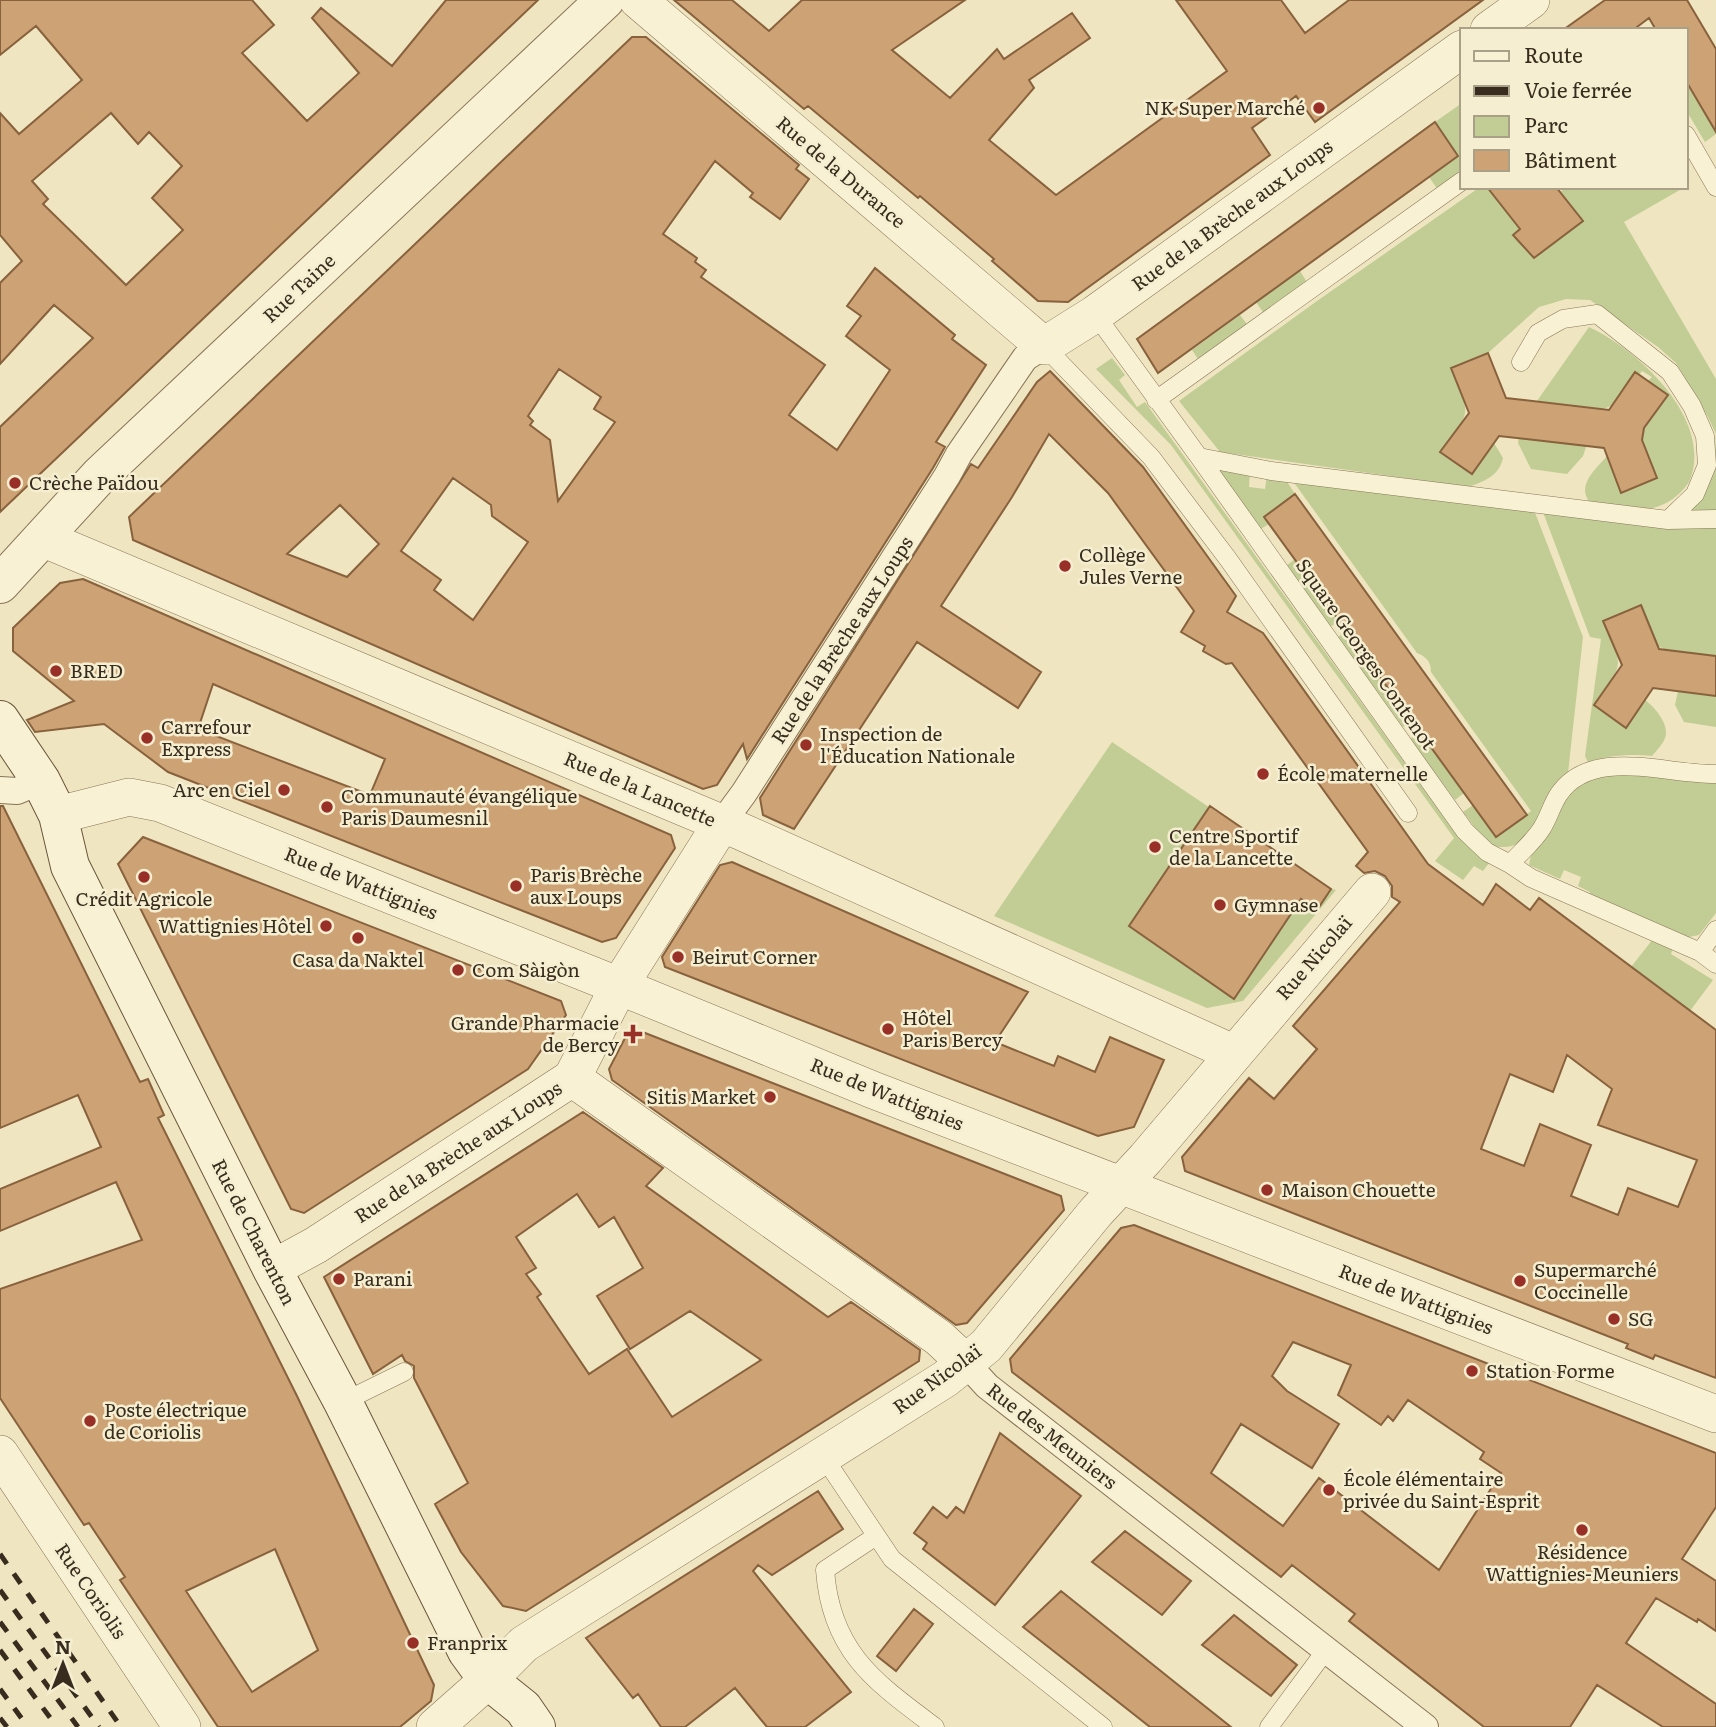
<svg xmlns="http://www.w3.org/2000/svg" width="1716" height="1727" viewBox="0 0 1716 1727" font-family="Literata,serif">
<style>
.green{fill:#c1cd94}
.building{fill:#cda275;stroke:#88613d;stroke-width:2;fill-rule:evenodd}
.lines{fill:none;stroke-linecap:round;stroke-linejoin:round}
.service-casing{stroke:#887658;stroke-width:19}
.pedestrian-casing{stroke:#887658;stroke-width:28}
.minor-casing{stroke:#887658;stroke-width:38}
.tertiary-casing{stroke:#887658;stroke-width:40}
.secondary-casing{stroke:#6a573b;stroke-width:40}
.service{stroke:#f9f1d4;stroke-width:18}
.pedestrian{stroke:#f9f1d4;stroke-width:26}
.minor{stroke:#f9f1d4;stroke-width:37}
.tertiary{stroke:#f9f1d4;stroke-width:38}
.secondary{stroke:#f9f1d4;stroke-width:38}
.rail{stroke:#372c1d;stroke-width:5;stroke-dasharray:12 12;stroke-linecap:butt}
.poi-dot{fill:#983027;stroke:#f6eed0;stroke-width:2.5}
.labels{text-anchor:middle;stroke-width:5;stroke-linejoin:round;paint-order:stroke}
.poi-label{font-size:19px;fill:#372c1d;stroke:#f6eed0;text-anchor:start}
.street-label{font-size:19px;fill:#372c1d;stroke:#f6eed0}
</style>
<rect width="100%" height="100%" fill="#efe5c0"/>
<path class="green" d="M1690,88L1716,132V134L1705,142L1686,110V91Z
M1462,103V172L1438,190L1429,177L1458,156L1435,122Z
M1480,187H1487L1514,221L1526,213L1531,220L1513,235L1534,258L1583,221L1560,192L1566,187H1685L1624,222L1716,379V515L1686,514L1714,473L1716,434L1708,417L1676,363L1658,347L1590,300L1566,299L1539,307L1488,353L1451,368C1471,417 1472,409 1441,452L1471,474L1494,443L1503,458C1499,476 1485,481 1468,487L1220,452L1179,401L1317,301Z
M1300,271L1308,284L1265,315L1256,302Z
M1240,315L1249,327L1200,362L1192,350Z
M1589,327C1637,349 1716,421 1689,482C1679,497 1663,508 1645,509C1627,510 1608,506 1591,504C1575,486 1595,470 1607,456L1621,493L1657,478L1642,440L1644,428L1667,395L1648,381L1652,377L1642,371L1639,375L1635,372L1611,406L1603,409L1537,401Z
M1112,358L1125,375L1119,380L1137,407L1145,402L1453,830L1474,852L1489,863L1483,871L1474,866L1463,880L1435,861L1454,838L1171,445L1096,369Z
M1519,436L1526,439L1577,445L1578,443L1587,444L1583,456L1567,474L1531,469L1518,443Z
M1221,467L1250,472L1249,487L1265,489L1267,475L1284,477L1295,494L1264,517L1269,524L1259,530L1217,474Z
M1290,477L1534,510L1583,637L1568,773C1563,778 1557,783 1552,788C1539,808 1533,849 1502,847C1497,847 1491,846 1487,842C1478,834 1471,821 1463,812L1473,805L1496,837L1531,811L1431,672C1431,662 1427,657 1417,653Z
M1543,512L1682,528L1716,526V656L1664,649L1658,646L1641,606L1604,621C1624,670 1624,662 1594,705L1626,728L1645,700C1655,707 1670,725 1665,738C1663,744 1656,751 1652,756C1628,754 1611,755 1588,762L1585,756L1601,639L1590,637Z
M1295,559L1339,621L1330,627L1286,566Z
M1346,631L1412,721L1403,727L1338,637Z
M1678,691L1716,696V727L1684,722L1675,705Z
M1420,732L1464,793L1455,800L1410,739Z
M1112,742L1331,889L1336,890L1243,1001L1207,1008L994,916Z
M1613,771L1716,782V913L1699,935L1684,938L1588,897L1590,892L1578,886L1581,877L1564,870L1560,879L1529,865L1531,855L1547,833L1558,808L1574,786Z
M1653,939L1673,948L1671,954L1713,980L1690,1011L1631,967Z"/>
<path class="building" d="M0,0H252L274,25L242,53L307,121L359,73L312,18L321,8L392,66L446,0H538L0,512V427L93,338L54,305L0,364V283L22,261L0,235V113L19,134L82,80L36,26L0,55ZM111,113L138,144L149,132L182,166L152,198L183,230L126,285L43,204L48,199L32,181Z
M674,0H732L769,31L802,0H965L892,50L950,98L997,49L1004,59L1072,13L1090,38L1029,80L1034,88L989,140L1056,195L1227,71L1176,0H1281L1305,33L1349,0H1483L1315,122L1296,96L1252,128L1270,155L1068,302L1038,301L992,261L994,259L920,196L918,198L808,106L804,109Z
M1605,0H1687L1716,49V132L1686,81V30H1656L1649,18L1633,30H1563Z
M632,37H646L799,165L796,169L809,179L780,219L750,197L753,193L715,161L663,234L697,258L695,262L706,270L701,277L825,365L789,415L837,450L890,370L846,336L861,316L847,306L875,268L955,335L952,339L986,365L936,442L945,447L933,468L747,759L743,744L717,785L703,789L133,540L129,517ZM559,369L601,397L594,409L615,422L558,501L550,440L530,425L533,421L528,416ZM453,478L491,505L492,516L528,542L473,620L434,590L441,580L401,551ZM340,505L379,544L347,577L287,554Z
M1435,122L1458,156L1158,373L1137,339Z
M1487,187H1556L1583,221L1534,258L1513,235L1520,229Z
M1488,353L1506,398L1609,410L1635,372L1668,395L1644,428L1642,440L1657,478L1621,493L1604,448L1499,436L1472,474L1440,452L1469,413L1451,368Z
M1050,371L1143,467L1236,596L1227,612L1263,633L1428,864L1483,905L1496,884L1530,910L1539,898L1716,1030V1378L1655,1355L1653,1359L1626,1348L1628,1344L1185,1171L1182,1157L1249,1078L1274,1099L1317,1049L1293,1026L1400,902L1392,897V886L1385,876L1375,871L1364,873L1356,866L1368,852L1232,663L1226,664L1203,651L1205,646L1181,632L1194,611L1108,493L1049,434L1012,497L941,606L1041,672L1018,708L917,642L794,829L763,815L760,798L971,464L978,468L1037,382ZM1567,1055L1612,1089L1598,1125L1697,1160L1678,1207L1628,1188L1618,1215L1571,1196L1591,1145L1540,1124L1524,1166L1481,1149L1510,1074L1553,1092Z
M1295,494L1527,815L1496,837L1264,517Z
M83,579L671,835L675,848L616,938L602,942L168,772L104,724L35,732L27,720L74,701L13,651V628L60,583ZM213,684L385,759L370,795L198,729Z
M1641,605L1659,649L1716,656V696L1653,688L1626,728L1594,705L1622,665L1603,621Z
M0,806H3L140,1082L148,1079L164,1115L158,1118L297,1396L434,1685L431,1701L400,1727H218L120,1580L125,1577L89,1523L84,1525L0,1398V1289L142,1240L116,1182L0,1231V1189L101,1147L78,1095L0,1128ZM275,1549L318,1650L252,1692L186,1591Z
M1210,806L1331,889L1317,910L1301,899L1234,999L1129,926Z
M143,837L561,1001L566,1015L528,1069L304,1213L291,1209L118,864Z
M732,862L1028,992L995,1042L1054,1066L1058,1056L1095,1072L1110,1037L1164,1060L1134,1127L1098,1136L665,967L662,957L720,865Z
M640,1031L1061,1196L1064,1210L967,1323L956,1325L612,1080L609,1069L626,1036Z
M583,1112L663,1168L646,1186L828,1317L851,1302L920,1350L919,1361L526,1611L503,1606L461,1552L435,1504L468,1483L414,1378V1366L405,1361L402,1355L373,1374L324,1277ZM577,1194L599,1227L614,1217L643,1268L597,1296L630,1349L690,1311L761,1360L672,1417L627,1349L589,1374L537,1297L541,1294L526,1274L536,1268L516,1237Z
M1134,1225L1716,1453V1507L1682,1559L1716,1581V1631L1698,1619L1697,1622L1656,1598L1626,1643L1716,1704V1727H1663L1597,1685L1570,1727H1484L1349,1621L1355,1614L1292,1565L1281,1577L1012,1372L1010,1359L1121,1228ZM1293,1342L1351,1365L1338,1395L1381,1425L1388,1416L1393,1421L1408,1400L1484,1452L1480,1459L1501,1473L1439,1570L1319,1478L1283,1526L1211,1473L1241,1424L1312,1468L1339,1424L1287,1391L1272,1376Z
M1000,1433L1081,1496L995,1605L923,1549L927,1543L914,1533L933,1507L947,1518L956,1507L964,1513Z
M818,1491L843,1529L772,1575L758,1565L753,1571L851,1692L805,1727H767L735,1688L685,1727H661L638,1694L633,1698L586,1638Z
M1125,1531L1191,1581L1162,1615L1092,1562Z
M1061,1591L1177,1684L1231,1727H1150L1023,1627Z
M914,1609L933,1624L896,1671L877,1656Z
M1234,1615L1297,1665L1271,1696L1202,1645Z"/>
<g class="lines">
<defs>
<path id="service" d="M1686,135L1716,187
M1095,314L1199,457L1465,831L1487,852L1510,864L1531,878L1700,952L1716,930
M1044,346L1151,457L1228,559L1408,813
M1521,362L1538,333L1563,319L1597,314L1670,372L1692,406L1705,436L1707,465L1695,494L1668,520
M1156,400L1462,181
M1199,457L1271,471L1668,520L1716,519
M1510,864C1521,852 1534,841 1542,828C1549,817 1552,804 1559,794C1592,746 1667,775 1716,774
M1700,952L1716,964
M343,1402L404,1372
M823,1456L892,1559L1103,1727
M876,1536L825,1570C831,1652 875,1682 935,1727
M1269,1727L1326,1650"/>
<path id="pedestrian" d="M0,790L17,791L41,781
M722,823L744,793L947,476L959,454L1025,358L1044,346
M966,1363L987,1386L1425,1727"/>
<path id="minor" d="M638,0L1044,346L1095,314L1462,49
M1489,30L1531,0
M42,538L740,831L1233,1053
M58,815L129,797L160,803L619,986L873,1090L1716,1414
M572,1078L939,1338L966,1363
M272,1269L316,1245L572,1078L619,986L722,823
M0,1454L182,1727
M435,1727L488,1680L524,1644L945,1379L986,1346L1096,1212L1146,1158L1372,892"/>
<path id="tertiary" d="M0,584L100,475L605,0"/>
<path id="secondary" d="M0,720L41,781L58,815L70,866L272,1269L343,1402L467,1651L488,1680L523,1708L536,1727"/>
</defs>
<use href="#service" class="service-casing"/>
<use href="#pedestrian" class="pedestrian-casing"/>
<use href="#minor" class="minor-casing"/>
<use href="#tertiary" class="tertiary-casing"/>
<use href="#secondary" class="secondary-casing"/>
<use href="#service" class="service"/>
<use href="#pedestrian" class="pedestrian"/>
<use href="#minor" class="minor"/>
<use href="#tertiary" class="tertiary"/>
<use href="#secondary" class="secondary"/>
<path class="rail" d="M0,1554L121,1727
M0,1590L99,1727
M0,1622L78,1727
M0,1650L57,1727
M0,1689L28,1727
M0,1718L7,1727"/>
</g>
<g class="poi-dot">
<circle cx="1319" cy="108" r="7"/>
<circle cx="15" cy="483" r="7"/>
<circle cx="1065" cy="566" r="7"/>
<circle cx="56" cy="671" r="7"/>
<circle cx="147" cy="738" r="7"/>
<circle cx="806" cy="745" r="7"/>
<circle cx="1263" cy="774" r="7"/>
<circle cx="284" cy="790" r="7"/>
<circle cx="327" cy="807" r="7"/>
<circle cx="1155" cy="847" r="7"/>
<circle cx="144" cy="877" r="7"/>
<circle cx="516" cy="886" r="7"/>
<circle cx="1220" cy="905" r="7"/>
<circle cx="326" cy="926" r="7"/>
<circle cx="358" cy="938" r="7"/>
<circle cx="678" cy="957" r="7"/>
<circle cx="458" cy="970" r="7"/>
<circle cx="888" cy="1029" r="7"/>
<path d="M629.5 1023.5h7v7h7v7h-7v7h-7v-7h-7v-7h7z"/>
<circle cx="770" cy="1097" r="7"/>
<circle cx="1267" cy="1190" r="7"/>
<circle cx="339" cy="1279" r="7"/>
<circle cx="1520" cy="1281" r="7"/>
<circle cx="1614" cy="1319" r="7"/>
<circle cx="1472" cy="1371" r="7"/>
<circle cx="90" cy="1421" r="7"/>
<circle cx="1329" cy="1490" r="7"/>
<circle cx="1582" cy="1530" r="7"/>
<circle cx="413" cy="1643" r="7"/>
</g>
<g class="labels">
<g class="poi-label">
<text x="1305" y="115" text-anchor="end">NK Super Marché</text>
<text x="29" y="490">Crèche Païdou</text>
<text x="1079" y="562">Collège<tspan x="1079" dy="22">Jules Verne</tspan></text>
<text x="70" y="678">BRED</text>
<text x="161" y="734">Carrefour<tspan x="161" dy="22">Express</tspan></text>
<text x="820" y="741">Inspection de<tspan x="820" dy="22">l'Éducation Nationale</tspan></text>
<text x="1277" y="781">École maternelle</text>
<text x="270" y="797" text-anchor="end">Arc en Ciel</text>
<text x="341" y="803">Communauté évangélique<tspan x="341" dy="22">Paris Daumesnil</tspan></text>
<text x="1169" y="843">Centre Sportif<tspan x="1169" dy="22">de la Lancette</tspan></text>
<text x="530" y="882">Paris Brèche<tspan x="530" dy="22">aux Loups</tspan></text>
<text x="144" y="906" text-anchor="middle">Crédit Agricole</text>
<text x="1234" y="912">Gymnase</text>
<text x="312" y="933" text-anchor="end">Wattignies Hôtel</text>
<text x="692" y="964">Beirut Corner</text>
<text x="358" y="967" text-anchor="middle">Casa da Naktel</text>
<text x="472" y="977">Com Sàigòn</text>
<text x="902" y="1025">Hôtel<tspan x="902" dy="22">Paris Bercy</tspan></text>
<text x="619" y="1030" text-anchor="end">Grande Pharmacie<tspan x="619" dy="22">de Bercy</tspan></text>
<text x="756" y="1104" text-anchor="end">Sitis Market</text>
<text x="1281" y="1197">Maison Chouette</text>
<text x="1534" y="1277">Supermarché<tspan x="1534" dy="22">Coccinelle</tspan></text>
<text x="353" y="1286">Parani</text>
<text x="1628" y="1326">SG</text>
<text x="1486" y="1378">Station Forme</text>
<text x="104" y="1417">Poste électrique<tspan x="104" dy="22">de Coriolis</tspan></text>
<text x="1343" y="1486">École élémentaire<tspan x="1343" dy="22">privée du Saint-Esprit</tspan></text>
<text x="1582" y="1559" text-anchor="middle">Résidence<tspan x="1582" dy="22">Wattignies-Meuniers</tspan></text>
<text x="427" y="1650">Franprix</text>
</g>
<g class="street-label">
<text transform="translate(841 172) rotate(40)" y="7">Rue de la Durance</text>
<text transform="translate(1232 215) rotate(-36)" y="7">Rue de la Brèche aux Loups</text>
<text transform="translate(299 288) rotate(-43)" y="7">Rue Taine</text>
<text transform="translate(842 640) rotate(-57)" y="7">Rue de la Brèche aux Loups</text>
<text transform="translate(1366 654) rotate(55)" y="7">Square Georges Contenot</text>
<text transform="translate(640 789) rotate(23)" y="7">Rue de la Lancette</text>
<text transform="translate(361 883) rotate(22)" y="7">Rue de Wattignies</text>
<text transform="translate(1314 958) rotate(-49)" y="7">Rue Nicolaï</text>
<text transform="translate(887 1094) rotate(22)" y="7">Rue de Wattignies</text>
<text transform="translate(458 1152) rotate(-33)" y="7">Rue de la Brèche aux Loups</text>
<text transform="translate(254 1232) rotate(63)" y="7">Rue de Charenton</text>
<text transform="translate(1416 1299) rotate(21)" y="7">Rue de Wattignies</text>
<text transform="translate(937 1379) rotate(-36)" y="7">Rue Nicolaï</text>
<text transform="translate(1052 1436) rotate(38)" y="7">Rue des Meuniers</text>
<text transform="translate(91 1591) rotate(56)" y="7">Rue Coriolis</text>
</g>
</g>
<rect x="1460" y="28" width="228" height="161" fill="#f6eed0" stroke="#aaa088" stroke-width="2"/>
<rect x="1474" y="51" width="35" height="10" fill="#f9f1d4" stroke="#aaa088" stroke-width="2"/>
<text x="1524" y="63" font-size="21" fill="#372c1d">Route</text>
<rect x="1474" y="86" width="35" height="10" fill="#372c1d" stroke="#aaa088" stroke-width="2"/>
<text x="1524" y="98" font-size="21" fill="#372c1d">Voie ferrée</text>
<rect x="1474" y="116" width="35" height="21" fill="#c1cd94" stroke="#aaa088" stroke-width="2"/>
<text x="1524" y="133" font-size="21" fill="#372c1d">Parc</text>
<rect x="1474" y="150" width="35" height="21" fill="#cda275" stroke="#aaa088" stroke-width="2"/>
<text x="1524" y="168" font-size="21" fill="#372c1d">Bâtiment</text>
<g transform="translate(63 1664)" stroke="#f6eed0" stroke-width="5" paint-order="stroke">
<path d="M0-5L12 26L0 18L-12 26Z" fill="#372c1d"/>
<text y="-10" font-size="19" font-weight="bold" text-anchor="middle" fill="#372c1d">N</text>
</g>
</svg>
